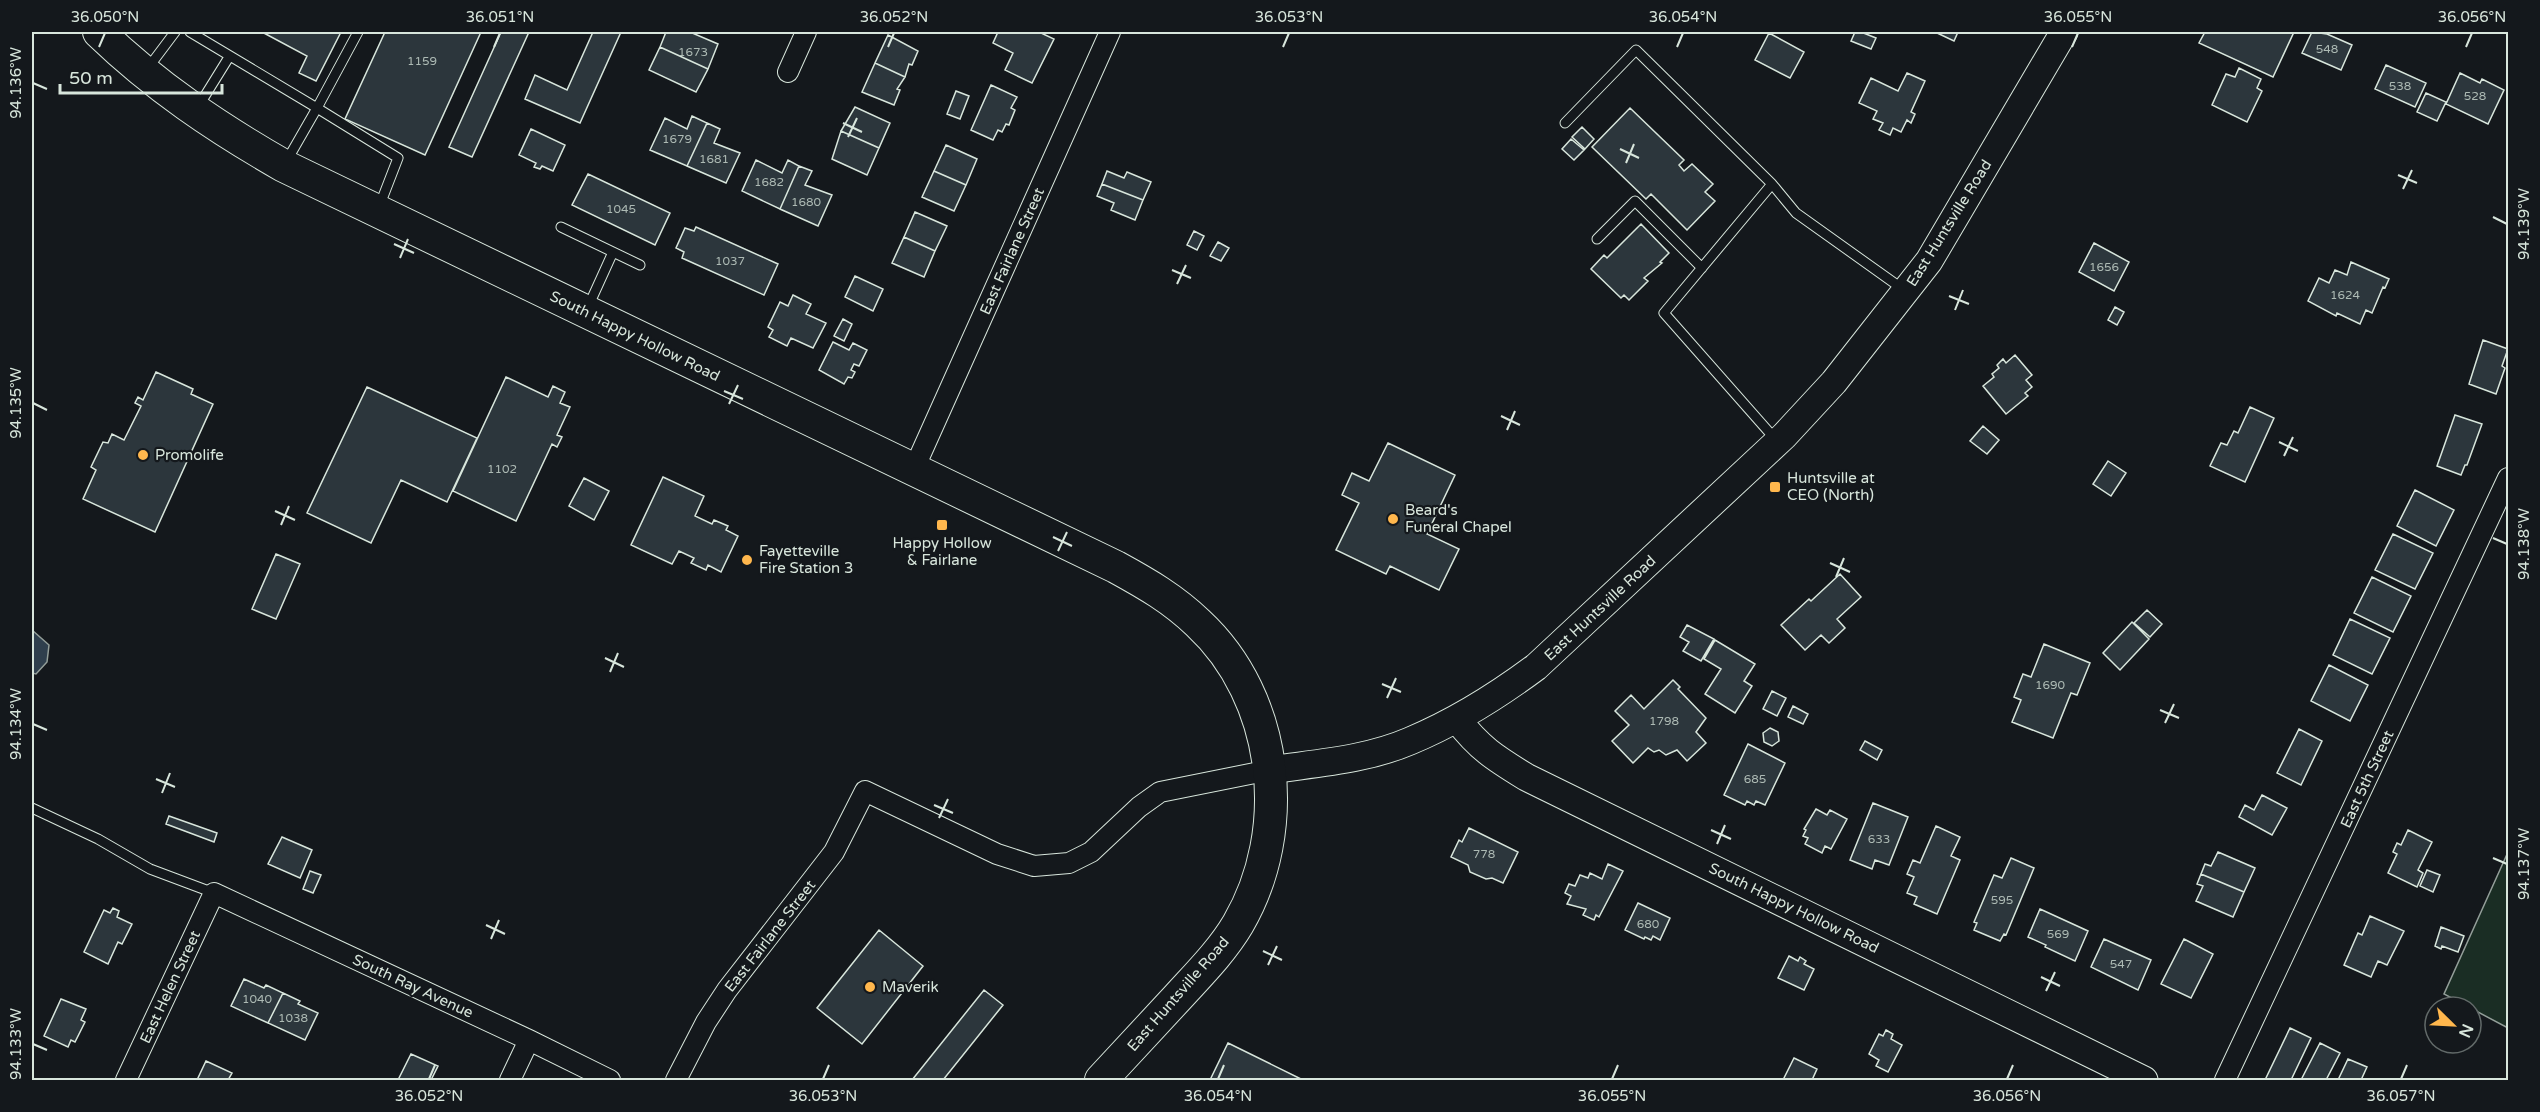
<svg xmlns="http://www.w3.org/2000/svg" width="2540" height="1112" viewBox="0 0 2540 1112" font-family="'Varela Round',sans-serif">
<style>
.green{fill:#1a2d24;stroke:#939e99;stroke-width:1.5}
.water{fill:#2f3f4d;stroke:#939e99;stroke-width:1.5}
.building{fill:#2c363c;stroke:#d8e6dc;stroke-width:1.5}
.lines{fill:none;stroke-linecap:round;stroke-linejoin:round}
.lane-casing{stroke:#d8e6dc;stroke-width:11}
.street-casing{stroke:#d8e6dc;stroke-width:22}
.secondary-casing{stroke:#d8e6dc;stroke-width:29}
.primary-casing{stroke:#d8e6dc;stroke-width:34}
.lane{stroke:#14181c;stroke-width:9}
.street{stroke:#14181c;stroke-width:20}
.secondary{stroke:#14181c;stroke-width:27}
.primary{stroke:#14181c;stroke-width:32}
.ticks{fill:none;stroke:#d8e6dc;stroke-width:2}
.poi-dot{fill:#ffb74d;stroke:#14181c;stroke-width:2}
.labels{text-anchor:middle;stroke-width:4.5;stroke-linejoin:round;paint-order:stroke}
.number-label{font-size:12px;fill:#adbab4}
.street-label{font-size:15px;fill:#d8e6dc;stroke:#14181c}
.poi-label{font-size:15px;fill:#d8e6dc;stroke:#14181c;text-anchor:start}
.neatline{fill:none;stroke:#d8e6dc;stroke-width:2}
.ticks-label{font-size:15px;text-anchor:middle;fill:#d8e6dc}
</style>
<rect width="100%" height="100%" fill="#14181c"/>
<path class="green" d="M2508,852V1028L2444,994Z"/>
<path class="water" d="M32,630L49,645L47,662L36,674L32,673Z"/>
<path class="building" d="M262,32H341L316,81L299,73L307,56Z
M385,32H481L425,155L345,119Z
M501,32H529L472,157L449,147Z
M593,32H621L580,123L525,99L535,75L567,90Z
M666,32H690L718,44L708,69L660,47Z
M998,32H1039L1054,39L1032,83L1005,70L1013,53L993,43Z
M1855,32H1861L1876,38L1871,49L1851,41Z
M1935,32H1958L1954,41Z
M2205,32H2294L2273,77L2199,43Z
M2312,32L2327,34L2352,45L2341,70L2302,53Z
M1769,33L1804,52L1790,78L1755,60Z
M888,35L918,51L912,65L909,64L905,77L875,63Z
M660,47L708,69L696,92L649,70Z
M875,63L905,77L897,89L900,90L894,105L862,92Z
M2386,65L2426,83L2415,107L2375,89Z
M2239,68L2261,79L2257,88L2262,91L2247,122L2212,105L2226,74L2235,77Z
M1907,73L1925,81L1911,112L1915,114L1911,123L1907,120L1901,132L1893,128L1890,135L1879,130L1883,123L1873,119L1877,111L1859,103L1871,78L1898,91Z
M2460,73L2480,83L2482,79L2504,90L2488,124L2446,104Z
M991,85L1017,97L1011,108L1015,110L1009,125L1006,124L1002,132L998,130L993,140L971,130Z
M956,91L969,96L960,119L947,114Z
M2426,93L2446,102L2437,121L2417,112Z
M855,107L890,123L879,148L841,131Z
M1630,108L1684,160L1679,165L1684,171L1692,164L1713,184L1705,192L1715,201L1687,230L1651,194L1646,199L1592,147Z
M692,116L707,123L687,166L650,150L665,118L687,129Z
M707,123L720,129L714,143L740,153L726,183L687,166Z
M1582,127L1594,139L1585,149L1572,137Z
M531,129L565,145L553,171L542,166L540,169L534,167L536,163L519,155Z
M841,131L879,148L867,175L832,159Z
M1571,139L1584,150L1574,160L1562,149Z
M946,145L977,159L966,185L934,171Z
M756,160L782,173L788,160L799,166L780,209L742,191Z
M799,166L812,171L805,185L832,195L818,226L780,209Z
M934,171L966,185L954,211L922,197Z
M1107,171L1124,178L1127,172L1151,182L1143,200L1102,184Z
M588,174L670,213L655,245L572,205Z
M1102,184L1143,200L1135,220L1111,210L1114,203L1097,196Z
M915,212L947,226L935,251L904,237Z
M1641,224L1669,253L1660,262L1662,263L1644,278L1648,281L1629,300L1624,295L1621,298L1591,269L1604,255L1607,258Z
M696,227L778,264L764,295L682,258L684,252L676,248L685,228L694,231Z
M1194,231L1204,236L1197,250L1187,245Z
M904,237L935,251L924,277L892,263Z
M1218,242L1229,248L1221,261L1210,256Z
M2094,243L2129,262L2114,291L2079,272Z
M2351,262L2389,279L2385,288L2383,287L2372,313L2366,310L2360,324L2337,313L2336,316L2308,301L2319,278L2329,283L2335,270L2347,275Z
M855,276L883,289L873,311L845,297Z
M793,295L811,304L806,314L826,323L813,348L791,338L787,346L769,337L773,330L768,327L780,302L788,306Z
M2115,307L2124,312L2117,325L2108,320Z
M843,319L852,324L844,341L834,336Z
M2483,340L2508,349L2502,366L2505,368L2496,394L2469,384Z
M833,342L849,350L853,343L867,350L859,366L854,364L851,370L855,372L852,378L848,377L844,384L819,370Z
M2015,355L2032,375L2026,380L2032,387L2025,393L2028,396L2006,414L1983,386L1994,377L1992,374L1999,368L1997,365L2003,359L2006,363Z
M156,372L193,389L191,394L213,404L155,532L83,499L96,470L91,467L103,442L108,443L112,434L124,440L141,406L135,403L138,397L143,400Z
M506,377L548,397L553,386L565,392L560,403L570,407L557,435L562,437L557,447L552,444L516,521L453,491Z
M367,387L477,438L447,502L401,480L371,543L307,513Z
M2250,407L2274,418L2245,482L2210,466L2221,443L2227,445L2234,431L2238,433Z
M2455,415L2482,424L2467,465H2465L2461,475L2437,466Z
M1983,426L1999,440L1987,454L1970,441Z
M1388,443L1455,475L1427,534L1459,549L1439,590L1390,566L1386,574L1336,550L1359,503L1342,495L1352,473L1369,481Z
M2108,461L2126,473L2111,496L2093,484Z
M663,477L704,496L695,516L712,524L714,520L728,526L726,530L738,536L721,572L708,565L706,570L691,563L694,558L679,551L672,564L631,545Z
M584,478L609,491L594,520L569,506Z
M2415,490L2454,510L2436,546L2397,526Z
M2393,534L2433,553L2415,589L2375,570Z
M276,554L300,564L276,619L252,609Z
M1840,574L1861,597L1837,619L1845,628L1829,643L1821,635L1805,650L1781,625L1809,599L1811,601Z
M2372,577L2411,596L2393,632L2354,613Z
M2147,610L2162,624L2150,637L2134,623Z
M2350,619L2390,638L2372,674L2333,655Z
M2132,622L2149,639L2120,670L2103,653Z
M1687,625L1714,639L1701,661L1683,651L1689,642L1680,637Z
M1715,640L1755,664L1744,681L1752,686L1735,713L1705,694L1721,669L1704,659Z
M2044,644L2090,663L2077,695L2071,693L2053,738L2012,722L2021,700L2014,697L2023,674L2031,677Z
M2329,665L2368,685L2350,721L2311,701Z
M1673,680L1680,687L1678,689L1706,718L1696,732L1706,743L1687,761L1677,750L1666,755L1659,750L1654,752L1648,748L1633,763L1612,741L1629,725L1615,711L1631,695L1644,709Z
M1772,691L1786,698L1777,716L1763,709Z
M1793,706L1808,714L1803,724L1788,717Z
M1770,728L1778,732L1779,741L1772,746L1764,742L1763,733Z
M2299,729L2322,741L2301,785L2277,773Z
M1865,741L1882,750L1877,760L1860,750Z
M1748,744L1785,763L1765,805L1756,801L1754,805L1747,801L1745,805L1724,795Z
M2262,795L2287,808L2272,835L2239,817L2245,805L2254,810Z
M1873,803L1908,817L1889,865L1875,860L1872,869L1850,860Z
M1816,809L1827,815L1830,810L1847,819L1831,849L1825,846L1822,853L1805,844L1808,838L1803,836L1806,830L1804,829Z
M169,816L217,833L214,842L166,824Z
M1936,826L1960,837L1951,856L1960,860L1937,914L1914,904L1917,897L1907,893L1914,877L1907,874L1913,860L1920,863Z
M1469,828L1518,852L1503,883L1492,878L1486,879L1470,872L1468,865L1451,857L1459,840L1462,842Z
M2408,830L2432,842L2418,870L2423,873L2417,887L2388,873L2397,854L2393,852L2397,843L2401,845Z
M282,837L312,850L300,878L268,864Z
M2218,852L2255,868L2244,892L2201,874L2205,864L2211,866Z
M2011,858L2034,868L2006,935L2004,934L2000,941L1974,930L1977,923L1974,922L1994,875L2002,878Z
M1608,864L1623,871L1599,917L1596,915L1594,920L1583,915L1586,909L1567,904L1571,896L1565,893L1569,884L1575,886L1580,875L1588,878L1590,873L1602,879Z
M2427,870L2440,875L2433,892L2420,886Z
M310,871L321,875L313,893L303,889Z
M2201,874L2244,892L2233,917L2196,901L2203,886L2197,884Z
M1638,903L1670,918L1660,940L1653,936L1651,940L1645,937L1644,939L1625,930Z
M113,908L119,911L117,917L132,924L122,944L118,942L108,964L84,952L104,910L110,913Z
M2040,909L2088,931L2075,961L2045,947L2046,945L2028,937Z
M2370,916L2404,931L2387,965L2378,961L2371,977L2344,965L2358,933L2362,935Z
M2441,927L2464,936L2458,952L2442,946L2441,949L2435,946Z
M879,930L923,966L862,1044L817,1008Z
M2104,939L2151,960L2138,990L2091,967Z
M2184,939L2213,954L2191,998L2161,984Z
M1789,956L1798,961L1800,957L1806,961L1804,964L1814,969L1804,990L1778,978Z
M244,979L264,988L266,985L283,993L268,1023L231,1006Z
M984,990L1003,1005L943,1080H912Z
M283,993L300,1001L298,1004L318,1013L305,1040L268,1023Z
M61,999L86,1009L81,1020L85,1022L75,1042L71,1040L68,1047L44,1036Z
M2290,1028L2311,1038L2291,1080H2265Z
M1886,1030L1893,1034L1891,1039L1902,1045L1888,1072L1876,1066L1879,1060L1869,1054L1879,1034L1883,1036Z
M1228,1043L1303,1080H1210Z
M2320,1043L2340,1053L2326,1080H2301Z
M411,1054L438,1066L431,1080H398Z
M1794,1058L1817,1069L1812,1080H1783Z
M2348,1059L2367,1067L2361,1080H2338Z
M206,1061L232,1073L228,1080H197Z"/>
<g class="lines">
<defs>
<path id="lane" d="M190,32L317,108L286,162
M358,32L317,108L398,158L379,207
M148,68L175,32
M198,107L229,57
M1565,123L1636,50L1772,184
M561,227L640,265
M1597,239L1635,201L1702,268
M588,307L613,252
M1776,440L1664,313L1772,184L1796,213L1904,290
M32,808L98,839L150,869L214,893"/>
<path id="street" d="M788,72L806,32
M913,471L1110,32
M126,1080L214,893L529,1040L610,1080
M510,1080L529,1040
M676,1080L706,1022L727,990L834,852L865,791L997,854L1034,866L1069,863L1091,852L1139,807L1160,792L1270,770
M2225,1080L2508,478"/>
<path id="secondary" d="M1457,719C1479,748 1495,758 1526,777L2144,1080
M1270,770C1317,763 1366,760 1410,741C1456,722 1497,696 1536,667L1784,436L1834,382L1929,261L2064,32"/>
<path id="primary" d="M99,32C155,86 216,127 284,166L1116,567C1147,584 1173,599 1198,623C1279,698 1293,830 1238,924C1222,951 1199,974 1178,997C1152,1025 1126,1053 1101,1080"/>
</defs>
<use href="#lane" class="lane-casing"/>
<use href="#street" class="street-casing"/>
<use href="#secondary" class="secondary-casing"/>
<use href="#primary" class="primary-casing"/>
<use href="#lane" class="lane"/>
<use href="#street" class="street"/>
<use href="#secondary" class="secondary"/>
<use href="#primary" class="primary"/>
</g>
<path class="ticks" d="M99,47L105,33M494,47L500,33M888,47L894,33M1283,47L1289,33M1677,47L1683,33M2072,47L2078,33M2466,47L2472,33M33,83L47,89M843,123L862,132M848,137L857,118M1620,149L1639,158M1626,163L1634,144M2398,175L2417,183M2403,189L2412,170M2493,217L2507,224M394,244L414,253M400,258L408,239M1172,270L1191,278M1177,284L1186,265M1949,296L1969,304M1955,310L1963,290M724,391L743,399M33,403L47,410M729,404L738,385M1501,416L1520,425M1507,430L1515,411M2279,442L2298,451M2284,456L2293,437M275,511L295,520M281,525L289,506M1053,537L1072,546M2493,538L2507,544M1058,551L1067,532M1830,563L1850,572M1836,577L1844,558M605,658L624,667M610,672L618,653M1382,684L1401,692M1387,698L1396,678M2160,710L2179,718M2165,723L2174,704M33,724L47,730M156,779L175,787M162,793L170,773M934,805L953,813M939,818L948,799M1711,830L1731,839M1717,844L1725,825M2493,858L2507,864M486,925L505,934M491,939L499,920M1263,951L1282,960M1268,965L1277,946M2041,977L2060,986M2046,991L2055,972M33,1044L47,1050M429,1079L435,1065M823,1079L829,1065M1218,1079L1224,1065M1612,1079L1618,1065M2007,1079L2013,1065M2401,1079L2407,1065"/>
<g class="poi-dot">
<circle cx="143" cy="455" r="6"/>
<rect x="1769" y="481" width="12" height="12" rx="3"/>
<circle cx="1393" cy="519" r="6"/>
<rect x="936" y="519" width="12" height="12" rx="3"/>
<circle cx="747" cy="560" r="6"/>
<circle cx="870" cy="987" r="6"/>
</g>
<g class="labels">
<g class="number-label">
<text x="2327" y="53">548</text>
<text x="693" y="56">1673</text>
<text x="422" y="65">1159</text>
<text x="2400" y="90">538</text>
<text x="2475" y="100">528</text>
<text x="677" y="143">1679</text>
<text x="714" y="163">1681</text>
<text x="769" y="186">1682</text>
<text x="806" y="206">1680</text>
<text x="621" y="213">1045</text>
<text x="730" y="265">1037</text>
<text x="2104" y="271">1656</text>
<text x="2345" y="299">1624</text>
<text x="502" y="473">1102</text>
<text x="2050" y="689">1690</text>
<text x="1664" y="725">1798</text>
<text x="1755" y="783">685</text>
<text x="1879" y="843">633</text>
<text x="1484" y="858">778</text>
<text x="2002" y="904">595</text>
<text x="1648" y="928">680</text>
<text x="2058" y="938">569</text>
<text x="2121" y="968">547</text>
<text x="257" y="1003">1040</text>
<text x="293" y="1022">1038</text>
</g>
<g class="street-label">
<text transform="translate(1949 223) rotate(-58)" y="5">East Huntsville Road</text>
<text transform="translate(1012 251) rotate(-66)" y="5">East Fairlane Street</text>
<text transform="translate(635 336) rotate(26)" y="5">South Happy Hollow Road</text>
<text transform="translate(1600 608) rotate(-43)" y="5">East Huntsville Road</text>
<text transform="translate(2367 779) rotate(-65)" y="5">East 5th Street</text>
<text transform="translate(1794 908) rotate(26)" y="5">South Happy Hollow Road</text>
<text transform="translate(770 936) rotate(-52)" y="5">East Fairlane Street</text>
<text transform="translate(413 986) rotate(25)" y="5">South Ray Avenue</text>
<text transform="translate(170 987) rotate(-65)" y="5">East Helen Street</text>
<text transform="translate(1178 994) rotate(-49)" y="5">East Huntsville Road</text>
</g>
<g class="poi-label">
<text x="155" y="460">Promolife</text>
<text x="1787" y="483">Huntsville at<tspan x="1787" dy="17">CEO (North)</tspan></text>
<text x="1405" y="515">Beard's<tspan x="1405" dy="17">Funeral Chapel</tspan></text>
<text x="942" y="548" text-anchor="middle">Happy Hollow<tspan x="942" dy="17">&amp; Fairlane</tspan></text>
<text x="759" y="556">Fayetteville<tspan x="759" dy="17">Fire Station 3</tspan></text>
<text x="882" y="992">Maverik</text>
</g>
</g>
<rect width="2540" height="1112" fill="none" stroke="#14181c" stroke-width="66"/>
<g transform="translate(2453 1025) rotate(114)"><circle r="28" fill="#14181c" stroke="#626a69" stroke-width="1.5"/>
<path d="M0-4.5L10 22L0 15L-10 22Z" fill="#ffb74d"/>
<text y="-9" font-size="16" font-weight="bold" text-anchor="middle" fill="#d8e6dc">N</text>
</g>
<path d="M60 84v9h162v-9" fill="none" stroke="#d8e6dc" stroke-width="3"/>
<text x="69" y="84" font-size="18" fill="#d8e6dc" stroke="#14181c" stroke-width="4.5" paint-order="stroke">50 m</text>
<rect x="33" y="33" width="2474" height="1046" class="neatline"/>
<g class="ticks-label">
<text x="105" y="22">36.050°N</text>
<text x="500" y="22">36.051°N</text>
<text x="894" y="22">36.052°N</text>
<text x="1289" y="22">36.053°N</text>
<text x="1683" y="22">36.054°N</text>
<text x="2078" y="22">36.055°N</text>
<text x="2472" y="22">36.056°N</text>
<text transform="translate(16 83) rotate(-90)" y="5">94.136°W</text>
<text transform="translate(2524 224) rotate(-90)" y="5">94.139°W</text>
<text transform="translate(16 403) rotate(-90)" y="5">94.135°W</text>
<text transform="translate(2524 544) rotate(-90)" y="5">94.138°W</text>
<text transform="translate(16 724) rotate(-90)" y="5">94.134°W</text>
<text transform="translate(2524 864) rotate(-90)" y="5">94.137°W</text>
<text transform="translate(16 1044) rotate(-90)" y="5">94.133°W</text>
<text x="429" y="1101">36.052°N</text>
<text x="823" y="1101">36.053°N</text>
<text x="1218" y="1101">36.054°N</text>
<text x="1612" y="1101">36.055°N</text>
<text x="2007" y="1101">36.056°N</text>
<text x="2401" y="1101">36.057°N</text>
</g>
</svg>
